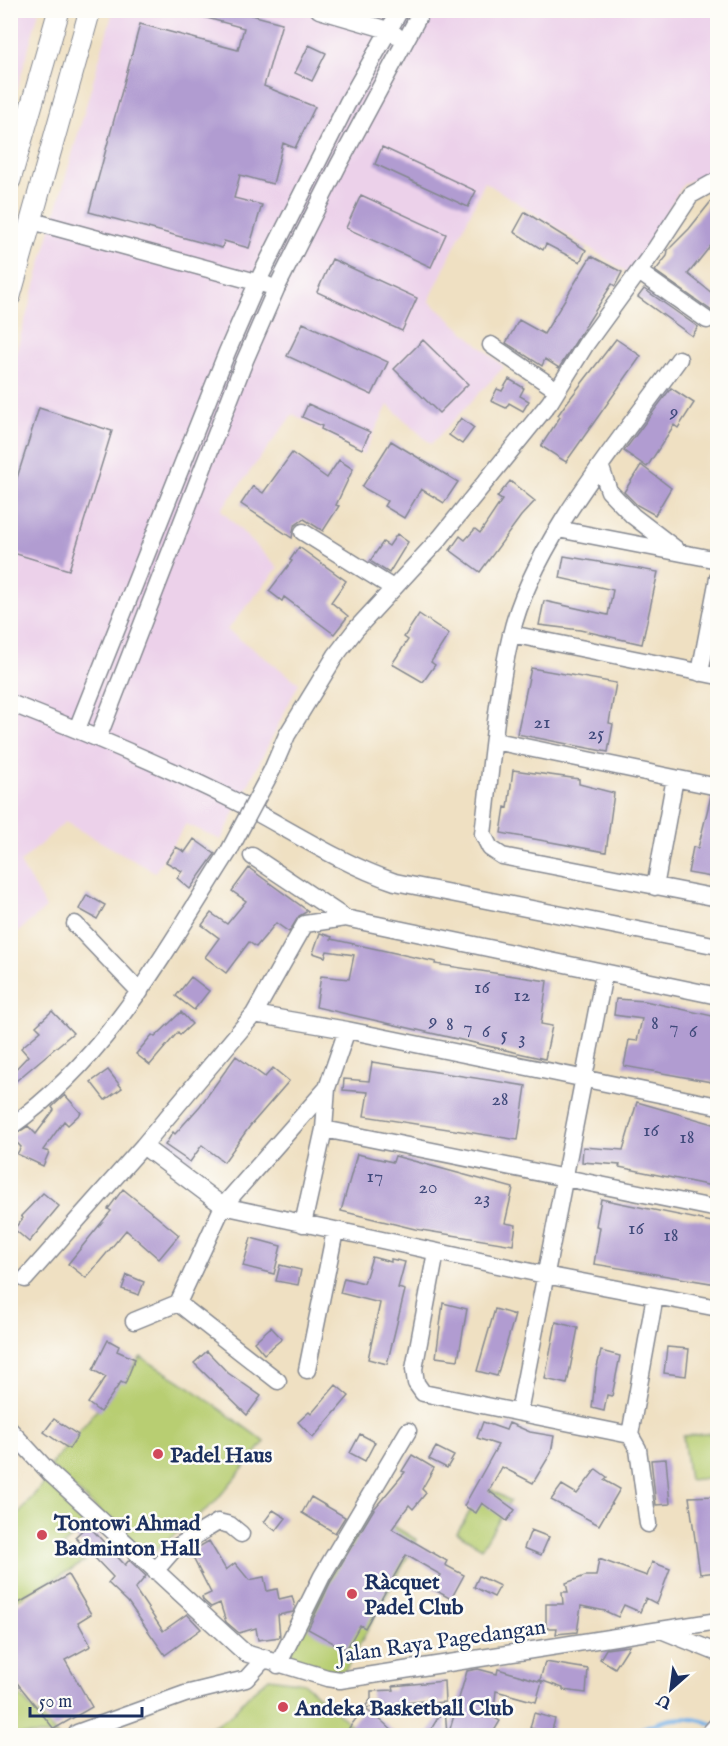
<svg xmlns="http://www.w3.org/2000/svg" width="728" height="1746" viewBox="0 0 728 1746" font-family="'IM FELL English',serif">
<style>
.built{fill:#ecd1ea}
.green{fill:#b8ce72;stroke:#6a7e68;stroke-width:1.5}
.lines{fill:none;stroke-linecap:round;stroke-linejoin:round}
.stream{stroke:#75b1e7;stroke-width:4.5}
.building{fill:#b19cd1}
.minor-casing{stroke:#858890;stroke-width:19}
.major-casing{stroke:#858890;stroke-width:23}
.minor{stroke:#fff;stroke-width:16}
.major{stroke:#fff;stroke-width:21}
.minor-bridge-casing{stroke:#858890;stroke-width:19;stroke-linecap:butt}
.minor-bridge{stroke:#fff;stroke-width:16}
.poi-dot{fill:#d1495b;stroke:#fdfcf7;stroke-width:2}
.labels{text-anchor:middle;stroke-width:5;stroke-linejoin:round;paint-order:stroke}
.number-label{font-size:20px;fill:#404a7b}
.poi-label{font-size:22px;font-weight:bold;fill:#1b2f5e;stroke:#fdfcf7;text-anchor:start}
.street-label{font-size:22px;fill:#1b2f5e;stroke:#fdfcf7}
</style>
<rect width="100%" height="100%" fill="#fdfcf7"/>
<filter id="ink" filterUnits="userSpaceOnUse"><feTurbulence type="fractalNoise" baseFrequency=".0167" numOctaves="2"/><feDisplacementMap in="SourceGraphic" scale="12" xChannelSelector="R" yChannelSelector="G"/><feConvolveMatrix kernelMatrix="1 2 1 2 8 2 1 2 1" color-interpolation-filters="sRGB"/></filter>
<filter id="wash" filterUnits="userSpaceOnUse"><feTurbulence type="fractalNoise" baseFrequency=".008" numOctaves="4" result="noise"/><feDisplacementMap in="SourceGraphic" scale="24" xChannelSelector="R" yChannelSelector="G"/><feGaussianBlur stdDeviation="1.35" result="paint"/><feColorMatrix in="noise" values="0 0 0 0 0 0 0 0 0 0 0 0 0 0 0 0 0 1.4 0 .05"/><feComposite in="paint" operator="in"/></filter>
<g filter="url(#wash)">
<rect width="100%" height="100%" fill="#efe0c2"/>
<path class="built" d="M11,10L39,11L11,111L10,11Z
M113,11H717V172L684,183L630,274L485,182L429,301L504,367L431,444L388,405L363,455L293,414L221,510L278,568L227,630L299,683L221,840L186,824L155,872L65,822L20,863L46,908L11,938L10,373Z"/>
<path class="green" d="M141,1357L191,1388L265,1442L214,1503L148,1556L50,1466Z
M714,1433L717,1477L689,1480L683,1436Z
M44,1482L89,1520L63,1546L85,1562L11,1603V1524Z
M485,1486L510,1501L482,1548L457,1533Z
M365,1509L417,1540L345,1671H324L287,1660Z
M269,1678L304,1683L362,1735L203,1736L202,1732L229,1717L247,1697Z
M10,1686H11L57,1735H11Z"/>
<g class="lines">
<path class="stream" d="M624,1736C657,1723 677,1711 712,1724"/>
</g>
<g id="blocks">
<path class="building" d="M192,10H233L282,23L264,86L315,107L295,148L283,143L273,184L240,175L234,198L262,205L249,248L224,241L222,248L89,212L140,24L238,50L244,28L192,14Z
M309,45L326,53L312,81L295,73Z
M382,147L476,191L468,207L375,164Z
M717,194V238L688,274L717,297V304L712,311L655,271L667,256L668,250L689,229Z
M361,195L446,234L431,267L346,228Z
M525,212L586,250L580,262L546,244L543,250L514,232Z
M591,256L622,272L615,286L612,284L559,368L545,359L542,366L506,343L519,320L544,334Z
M332,259L417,298L402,331L317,292Z
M644,289L698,327L692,336L638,297Z
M303,323L388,362L372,395L287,356Z
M616,339L641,356L566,462L541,446L560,417L558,415L565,405Z
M423,340L468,384L439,413L394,369Z
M509,379L524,388L520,396L529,401L523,411L509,403L506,408L491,401L497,389L502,391Z
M671,388L694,403L678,428L674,425L647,467L624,451Z
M308,404L370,432L362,449L321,429L322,426L302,417Z
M39,408L112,431L69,570L10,552V500Z
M461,418L474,428L462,444L449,435Z
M391,441L458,482L444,503L421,489L404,518L384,506L387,501L362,487Z
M292,453L327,478L339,460L353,469L336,505L339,506L323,531L304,519L294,526L292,538L241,504L253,486L263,493Z
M641,465L671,488L655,515L637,505L624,492Z
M510,481L535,501L521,516L480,572L450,550L460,536L465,540L475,529L480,533L502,500L497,497Z
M397,534L408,542L389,573L370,561L383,542L389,546Z
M299,547L346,581L331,602L348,616L334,634L284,597L282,601L269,591L292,561L290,560Z
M564,556L658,572L642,644L580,630L539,625L544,601L608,615L613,590L560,578Z
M419,614L449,634L431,662L435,665L423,682L392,664L408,640L404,637Z
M531,668L616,683L609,723L613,724L608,752L517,734Z
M513,770L579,779V784L614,793L606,852L501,833L505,807L508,808Z
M711,796L717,797V878L688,873L693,847L698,848Z
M194,839L215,854L190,889L177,878L182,871L166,862L176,847L185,852Z
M249,868L308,911L299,916L289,932L276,923L256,947L249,942L226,973L205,957L219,938L202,925L211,913L227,924L246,901L232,891Z
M87,895L105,905L97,919L79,909Z
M320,933L332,937L331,939L436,962L435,964L547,981L541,1024L552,1026L545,1059L316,1007L321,976L349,979L354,955L327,951L325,957L313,953Z
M191,977L209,991L194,1010L176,996Z
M616,999L645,1001L717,1017V1083L624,1066L629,1040L637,1041L642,1019L614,1015Z
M52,1011L73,1033L10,1086V1075L28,1056L21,1048L41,1031L36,1026Z
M181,1012L192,1024L180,1035L178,1032L150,1065L136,1054L152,1035L155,1037Z
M236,1056L265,1077L273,1068L289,1081L250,1126L224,1162L202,1145L190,1162L165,1145L173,1132L175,1134L200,1106Z
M372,1062L526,1086L518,1140L364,1116L368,1092L343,1090L344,1079L369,1081Z
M108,1070L122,1088L105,1100L91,1082Z
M65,1095L81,1113L68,1125L64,1121L43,1150L49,1152L43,1166L17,1154L21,1147L11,1137L28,1126L36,1134L54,1110L52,1107Z
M637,1102L717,1125V1187L619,1167L620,1165L582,1162L583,1147L623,1150Z
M357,1154L393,1162L395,1156L513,1188L505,1223L516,1225L513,1245L415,1229L341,1211Z
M123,1189L179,1235L159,1259L126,1230L86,1278L68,1264L111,1211L108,1209Z
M43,1193L59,1206L29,1242L14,1229L23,1218L21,1216Z
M601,1199L717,1223V1284L594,1264L600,1227L596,1226Z
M251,1238L281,1246L274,1274L243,1266Z
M372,1257L391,1262V1259L405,1262L398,1288L405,1290L387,1364L368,1359L380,1303L340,1293L344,1278L364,1283Z
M280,1265L301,1270L298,1285L276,1281Z
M127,1275L144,1282L139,1295L122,1289Z
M443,1303L467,1309L458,1360L436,1357Z
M495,1309L515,1315L497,1376L477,1371Z
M556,1322L578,1328L567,1384L545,1379Z
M271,1327L282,1339L264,1354L254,1342Z
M108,1340L119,1346L117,1351L135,1359L125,1384L121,1382L100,1412L88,1403L106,1377L93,1370Z
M667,1347L689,1349L686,1376L664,1373Z
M207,1351L228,1373L261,1396L247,1415L194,1363Z
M601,1351L620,1356L612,1396L607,1395L604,1411L592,1408L596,1371Z
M336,1385L349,1396L313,1438L298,1422L309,1412L311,1414Z
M54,1419L78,1435L69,1449L44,1432Z
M483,1422L506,1430L509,1423L530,1432L554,1436L551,1453L533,1483L502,1467L489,1491L515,1510L507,1521L482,1503L476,1513L464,1506L498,1445L477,1438Z
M360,1434L375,1442L365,1461L350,1453Z
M436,1447L454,1456L447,1468L429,1459Z
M412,1455L434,1468L422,1489L426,1493L413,1509L409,1505L392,1529L447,1561L445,1565L464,1575L451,1599L433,1589L441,1575L406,1555L365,1628L360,1625L346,1650L308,1629L331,1581L374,1509L405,1472L402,1471Z
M666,1459L670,1504L656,1505L651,1460Z
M596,1469L607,1477L604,1480L620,1489L599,1525L551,1500L562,1485L577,1494Z
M717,1496V1572L700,1574L689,1497Z
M311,1497L345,1517L335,1533L302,1513Z
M273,1510L286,1518L276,1531L264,1522Z
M88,1525L125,1565L129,1560L146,1576L135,1589L163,1631L187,1614L201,1629L165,1655L128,1602L108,1583L113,1577L75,1537Z
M531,1530L549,1537L541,1555L524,1548Z
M209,1541L226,1570L235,1563L249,1580L264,1577L267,1591L277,1589L279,1599L292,1596L295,1607L293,1612L278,1615L280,1637L258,1640L256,1628L239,1633L226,1622L220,1603L211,1607L203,1600L202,1597L211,1593L190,1552Z
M599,1559L647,1576L652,1562L670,1569L657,1604L646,1598L640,1612L624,1605L618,1617L605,1611L581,1606L577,1632L556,1634L557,1628H546V1604H563L562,1592H568L566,1583L585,1576H596Z
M68,1575L91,1614L78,1622L91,1646L65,1660L92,1707L54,1729L10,1674V1608Z
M479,1576L500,1586L494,1597L474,1587Z
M629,1646L615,1668L600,1659L606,1649Z
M545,1662L588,1669L586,1693L563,1690V1688L540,1680Z
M478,1669L497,1674L498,1669L542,1682L536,1702L496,1691L493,1717L500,1721L491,1736H448L467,1671Z
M444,1681L445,1702L431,1703V1700L364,1708L371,1699V1691L394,1690L393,1686Z
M445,1706L447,1736H427Z
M364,1708L383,1722L398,1736H343Z
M534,1713L555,1719L551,1734L530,1728Z"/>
</g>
</g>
<g filter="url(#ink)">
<use href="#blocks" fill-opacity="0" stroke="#858890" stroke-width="1.5"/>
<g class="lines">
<defs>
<path id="minor" d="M319,10L388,30L396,35
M32,221L267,285
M639,272L707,320
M491,345L557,390
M679,359C624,436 532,542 511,635C496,697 491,770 483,834L490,848L502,856L718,898
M601,468L609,491L633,516L676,549
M558,529L718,560
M303,532L393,588
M511,634L718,676
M700,673L718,578
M10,703C87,733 163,765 237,802C289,829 339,863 395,882L718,946
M77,729L227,352L258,281L347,104L400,10
M98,738L245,360L276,289L338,166L422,10
M495,741L718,787
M272,770L287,735L336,655L356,629L440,538L550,402L586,344L656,248L691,195L718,180
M252,856L345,918
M655,887L675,778
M75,924L140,992
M254,1014L347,1030L718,1106
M10,1127C109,1057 166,950 229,851
M324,1129L718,1209
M143,1146L223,1206L545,1275L718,1308
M303,1224L324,1129L327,1088L347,1030
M436,1252L414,1369L416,1383L423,1393L630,1435L655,1296
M25,1279L143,1146L254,1014L305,924L345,918L718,996
M178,1303L278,1381
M134,1321L178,1303L223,1206L327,1088
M307,1370L335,1231
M519,1412L604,974
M10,1430L50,1473L245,1653L327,1678L340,1680L718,1621
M630,1435L638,1449L648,1524
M155,1571L175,1548L218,1522L230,1525L241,1534
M661,1630L718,1653
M278,1665L322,1576L408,1431
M77,1733L185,1694L246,1679L265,1658
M707,1736L718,1724"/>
<path id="major" d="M10,180L59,10
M10,296L90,10"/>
</defs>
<use href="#minor" class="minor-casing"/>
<use href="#major" class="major-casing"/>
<use href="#minor" class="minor"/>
<use href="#major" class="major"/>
<defs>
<path id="minor-bridge" d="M229,851L272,770"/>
</defs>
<use href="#minor-bridge" class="minor-bridge-casing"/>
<use href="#minor-bridge" class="minor-bridge"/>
</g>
</g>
<g class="poi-dot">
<circle cx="158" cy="1454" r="6"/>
<circle cx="42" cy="1535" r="6"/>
<circle cx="352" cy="1594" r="6"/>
<circle cx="283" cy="1707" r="6"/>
</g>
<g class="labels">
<g class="number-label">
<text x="674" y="417">9</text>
<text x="542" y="728">21</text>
<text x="596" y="739">25</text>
<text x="482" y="993">16</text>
<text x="522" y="1001">12</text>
<text x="433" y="1026">9</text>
<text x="655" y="1029">8</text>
<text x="450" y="1030">8</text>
<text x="468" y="1033">7</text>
<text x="674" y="1033">7</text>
<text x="486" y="1037">6</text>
<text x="693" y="1037">6</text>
<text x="504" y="1040">5</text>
<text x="522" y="1044">3</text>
<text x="500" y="1105">28</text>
<text x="651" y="1136">16</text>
<text x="687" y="1143">18</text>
<text x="375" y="1182">17</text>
<text x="428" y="1193">20</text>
<text x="482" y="1204">23</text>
<text x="636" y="1234">16</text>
<text x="671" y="1241">18</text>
</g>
<g class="poi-label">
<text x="170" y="1462">Padel Haus</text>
<text x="54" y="1530">Tontowi Ahmad<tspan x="54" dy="25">Badminton Hall</tspan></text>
<text x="364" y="1589">Ràcquet<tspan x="364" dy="25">Padel Club</tspan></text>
<text x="295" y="1715">Andeka Basketball Club</text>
</g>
<g class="street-label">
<text transform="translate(441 1640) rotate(-8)" y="8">Jalan Raya Pagedangan</text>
</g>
</g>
<rect width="728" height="1746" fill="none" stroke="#fdfcf7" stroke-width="36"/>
<g transform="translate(671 1689) rotate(208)" stroke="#fdfcf7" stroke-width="4.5" paint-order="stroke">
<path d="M0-4.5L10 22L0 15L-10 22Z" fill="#1b2f5e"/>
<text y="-9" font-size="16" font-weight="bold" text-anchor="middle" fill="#1b2f5e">U</text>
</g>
<path d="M30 1707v9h112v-9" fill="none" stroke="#1b2f5e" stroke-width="3"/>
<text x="39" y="1707" font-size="18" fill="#1b2f5e" stroke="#fdfcf7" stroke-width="4.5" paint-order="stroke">50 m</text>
</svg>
